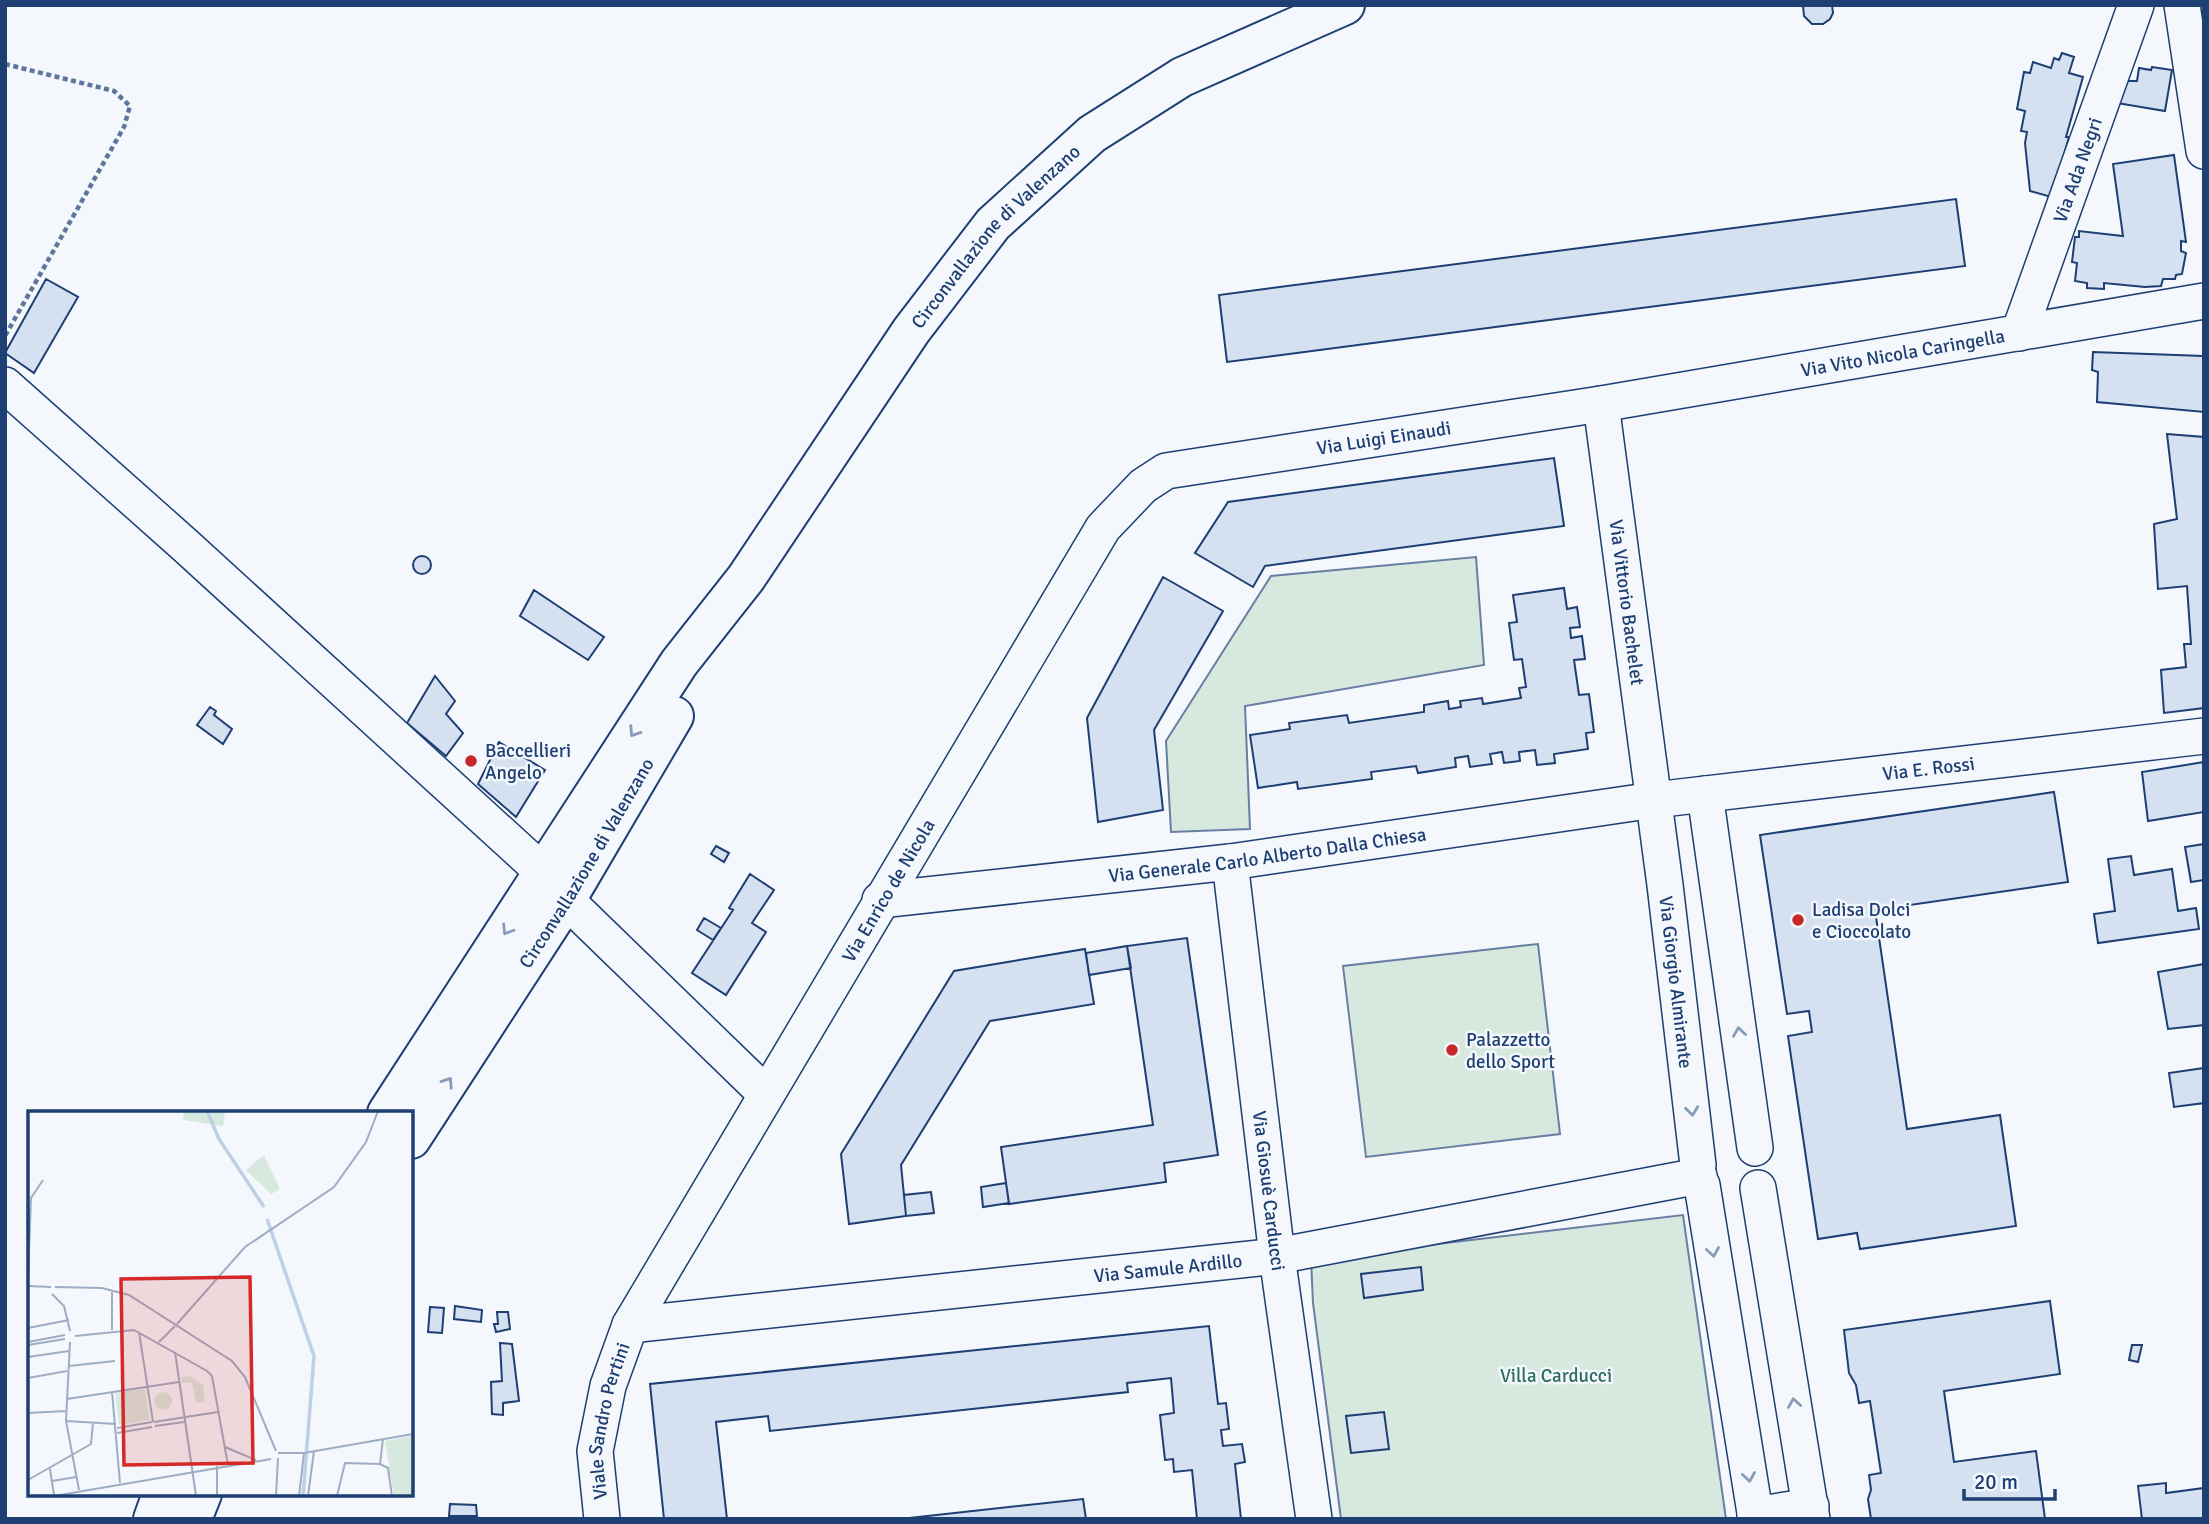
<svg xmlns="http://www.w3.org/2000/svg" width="2209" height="1524" viewBox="0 0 2209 1524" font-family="Signika,sans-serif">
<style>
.green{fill:#d7e8df;stroke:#687fa3;stroke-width:2}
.building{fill:#d5e0f0;stroke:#1d3f73;stroke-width:2}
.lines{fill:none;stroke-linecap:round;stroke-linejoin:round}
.minor-casing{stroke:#1d3f73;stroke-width:38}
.major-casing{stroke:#1d3f73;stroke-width:42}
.path{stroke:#5e769c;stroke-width:4.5;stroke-dasharray:5 3.5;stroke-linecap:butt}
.minor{stroke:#f4f7fb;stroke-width:35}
.major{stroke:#f4f7fb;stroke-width:38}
.oneway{stroke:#889bb7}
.poi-dot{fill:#c62828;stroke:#f4f7fb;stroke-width:2.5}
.labels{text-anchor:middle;stroke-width:5;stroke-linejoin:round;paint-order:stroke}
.street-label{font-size:19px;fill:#1d3f73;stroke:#f4f7fb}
.poi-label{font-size:19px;fill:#1d3f73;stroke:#f4f7fb;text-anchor:start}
.park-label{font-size:19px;fill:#2c6c60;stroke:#f4f7fb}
.inset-river{fill:none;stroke:#bed0e5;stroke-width:3.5}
.inset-road{fill:none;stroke:#9eadc5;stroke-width:2}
.view{fill:#d62828;fill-opacity:0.15;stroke:#d62828;stroke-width:3.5}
.inset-edge{fill:none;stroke:#1d3f73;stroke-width:3.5}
</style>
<rect width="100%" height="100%" fill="#f4f7fb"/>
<path class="green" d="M1476,557L1484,665L1245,706L1250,829L1171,832L1166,741L1271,576Z
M1538,944L1560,1134L1366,1157L1343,966Z
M1683,1215L1726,1519H1341L1313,1303L1311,1259Z"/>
<path class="building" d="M1803,5H1832L1833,13L1830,19L1823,24H1812L1804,16Z
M2062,53L2074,57L2069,73L2083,77L2066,137H2069L2065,151L2070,153L2055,198L2030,191L2025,143L2027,132L2021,131L2025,111L2017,109L2024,72L2030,73L2033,62L2051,68L2054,58L2059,60Z
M2152,67L2172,70L2165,111L2117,103L2124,81H2137L2139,68L2151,70Z
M2174,155L2186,242L2181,241V251L2186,253L2182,274L2176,275L2175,279H2163L2161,286L2145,287L2104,283V289L2087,288V283L2075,281L2077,263L2072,262L2075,237H2079V231L2123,236L2113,164Z
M1956,199L1965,266L1227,362L1219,295Z
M46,279L78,297L34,373L5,353Z
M2093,352L2203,356L2204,412L2097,402L2098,372L2092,370Z
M2167,434L2204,437V708L2164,713L2161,670L2186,667L2184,644H2191L2187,586L2158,589L2154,524L2177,519Z
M1554,458L1564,526L1265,566L1253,587L1195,553L1228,502Z
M413 565a9 9 0 1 1 18 0a9 9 0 1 1-18 0Z
M1163,577L1223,611L1154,730L1163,810L1098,822L1087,718Z
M1564,588L1567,609L1577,607L1580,627L1570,628L1571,638L1582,636L1585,659L1574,660L1579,695L1589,694L1594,732L1586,733L1588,749L1554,754L1555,763L1537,765L1535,750L1519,752L1520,761L1504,763L1502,752L1490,754L1492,764L1470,767L1468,756L1455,758L1456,767L1418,773L1416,766L1371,772L1372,779L1298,789L1297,782L1258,788L1250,735L1290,729L1289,723L1347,715L1349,723L1424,712V705L1448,701L1449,709L1461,707L1460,701L1482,698L1483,704L1521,698L1519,688L1526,687L1522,659L1514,660L1509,623L1517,622L1513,595Z
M534,590L604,637L588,660L520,616Z
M435,676L455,701L446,714L463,733L446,756L407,723Z
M210,707L216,711L214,715L232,729L223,744L197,725Z
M499,742L545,770L516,817L478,784Z
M2204,762V812L2148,821L2142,772Z
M2054,792L2068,882L1875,910L1907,1129L2000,1115L2016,1226L1860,1249L1857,1233L1818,1239L1788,1036L1812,1032L1809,1011L1787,1014L1760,835Z
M2204,844V880L2191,882L2185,847Z
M716,846L729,853L724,862L711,854Z
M2131,856L2134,875L2172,869L2178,911L2196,908L2199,929L2098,943L2094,914L2115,911L2108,859Z
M750,874L774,890L752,923L766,932L726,995L692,973L733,910L729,908Z
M704,918L721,928L713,940L697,930Z
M1187,938L1218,1155L1164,1163L1166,1182L1009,1204L1001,1147L1153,1125L1127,946Z
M1127,946L1131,968L1089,975L1086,953Z
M1085,949L1094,1004L990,1021L901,1165L906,1216L849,1224L841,1154L954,971Z
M2204,964V1025L2168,1029L2158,972Z
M2204,1068V1103L2174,1107L2169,1073Z
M1006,1183L1009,1203L983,1207L981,1187Z
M931,1192L934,1213L906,1216L904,1195Z
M1421,1267L1423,1290L1364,1298L1361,1274Z
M2050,1301L2060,1374L1944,1391L1954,1462L2036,1451L2045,1519H1871L1868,1499L1871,1490L1869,1475L1881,1473L1870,1401L1859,1403L1856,1385L1849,1373L1844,1330Z
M455,1306L482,1310L481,1322L454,1319Z
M430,1307L444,1308L442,1333L428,1332Z
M497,1312H508L510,1329L496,1332L494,1324H498Z
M1209,1326L1218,1404L1226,1403L1229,1429L1221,1430L1223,1446L1242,1444L1245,1462L1235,1464L1241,1519H1197L1192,1470L1174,1472L1173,1459L1165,1460L1160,1415L1174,1413L1171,1378L1127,1383L1128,1392L770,1431L768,1416L716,1422L727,1519H664L650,1384Z
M500,1343L512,1344L519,1401L503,1403V1415L492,1414L491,1382L502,1381Z
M2132,1345H2142L2138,1362L2129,1360Z
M1384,1412L1389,1449L1351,1453L1346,1416Z
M2166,1483V1493L2204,1488V1519H2142L2138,1486Z
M1083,1499L1086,1519H900Z
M450,1504L476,1505L477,1516H449Z"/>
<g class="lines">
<defs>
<g id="minor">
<path d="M2182,5L2204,151"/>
<path id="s1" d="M2019,333L2136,5"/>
<path d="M5,385L186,546L543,872"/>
<path id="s2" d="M1601,404L1665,885L1698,1165"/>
<path d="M1705,794L1755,1148"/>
<path id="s3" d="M1230,862L1277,1256L1314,1519"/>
<path d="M566,900L766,1094"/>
<path id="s4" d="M880,900L1230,862L1654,800L2204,736"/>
<path d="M1702,1185L1756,1519"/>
<path d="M1758,1188L1812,1519"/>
<path id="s5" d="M630,1325L1277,1256L1699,1176"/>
<path d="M1755,1515L1811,1506"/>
<path id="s6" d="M602,1519L595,1451L608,1386L630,1325L1103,528L1143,486L1166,471L1601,404L2204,301"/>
</g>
<g id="major">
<path id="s7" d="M387,1113L679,663L746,578L911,331L993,224L1092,134L1182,77L1345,5"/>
<path id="s8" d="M411,1139L566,900L674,716"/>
<path d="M153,1519L162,1494"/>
<path d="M192,1519L202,1494"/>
</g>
</defs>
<use href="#minor" class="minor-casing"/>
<use href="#major" class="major-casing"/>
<path class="path" d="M5,64L114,91L130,106L124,127L5,336"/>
<use href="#minor" class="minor"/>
<use href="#major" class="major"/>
</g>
<defs><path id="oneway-chevron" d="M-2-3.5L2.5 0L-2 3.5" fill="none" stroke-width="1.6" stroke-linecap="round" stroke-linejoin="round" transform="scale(1.75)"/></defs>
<g class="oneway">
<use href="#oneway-chevron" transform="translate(634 732) rotate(123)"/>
<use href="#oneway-chevron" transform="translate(507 930) rotate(122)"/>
<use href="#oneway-chevron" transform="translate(1739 1032) rotate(-98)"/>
<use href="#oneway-chevron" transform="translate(448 1082) rotate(-57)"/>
<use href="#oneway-chevron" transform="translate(1692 1111) rotate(83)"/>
<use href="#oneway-chevron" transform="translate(1713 1252) rotate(81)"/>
<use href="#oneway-chevron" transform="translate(1794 1403) rotate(-99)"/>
<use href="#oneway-chevron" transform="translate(1749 1477) rotate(81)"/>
</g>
<g class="poi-dot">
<circle cx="471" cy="761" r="7"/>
<circle cx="1798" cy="920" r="7"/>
<circle cx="1452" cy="1050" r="7"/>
</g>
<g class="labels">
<g class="street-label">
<text dy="7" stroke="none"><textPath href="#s1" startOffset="173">Via Ada Negri</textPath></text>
<text dy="7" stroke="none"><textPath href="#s7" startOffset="1069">Circonvallazione di Valenzano</textPath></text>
<text dy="7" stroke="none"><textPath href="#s6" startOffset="1958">Via Vito Nicola Caringella</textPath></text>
<text dy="7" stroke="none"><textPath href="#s6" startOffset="1432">Via Luigi Einaudi</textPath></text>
<text dy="7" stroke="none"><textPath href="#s2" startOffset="200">Via Vittorio Bachelet</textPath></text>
<text dy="7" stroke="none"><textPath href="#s4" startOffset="1057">Via E. Rossi</textPath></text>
<text dy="7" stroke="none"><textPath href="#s4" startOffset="390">Via Generale Carlo Alberto Dalla Chiesa</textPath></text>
<text dy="7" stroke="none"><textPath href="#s8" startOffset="327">Circonvallazione di Valenzano</textPath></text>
<text dy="7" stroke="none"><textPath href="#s6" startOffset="705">Via Enrico de Nicola</textPath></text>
<text dy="7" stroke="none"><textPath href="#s2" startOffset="583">Via Giorgio Almirante</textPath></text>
<text dy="7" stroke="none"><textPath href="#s3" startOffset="331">Via Giosuè Carducci</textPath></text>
<text dy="7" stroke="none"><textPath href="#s5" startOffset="541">Via Samule Ardillo</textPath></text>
<text dy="7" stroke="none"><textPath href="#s6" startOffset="100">Viale Sandro Pertini</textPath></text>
</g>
<g class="poi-label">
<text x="485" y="757">Baccellieri<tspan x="485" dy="22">Angelo</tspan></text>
<text x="1812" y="916">Ladisa Dolci<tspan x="1812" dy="22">e Cioccolato</tspan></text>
<text x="1466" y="1046">Palazzetto<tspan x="1466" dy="22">dello Sport</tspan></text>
</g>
<g class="park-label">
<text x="1556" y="1382">Villa Carducci</text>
</g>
</g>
<g transform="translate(28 1111)">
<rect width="385" height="385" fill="#f4f7fb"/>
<path d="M156,0H197L195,15L155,9ZM236,44L252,78L243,83L218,59ZM161,265L175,274L177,291L168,292L164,272H154L153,266ZM117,278L122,309L91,314L87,282ZM126 290a9 9 0 1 1 18 0a9 9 0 1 1-18 0ZM385,325V385H366L357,330Z" fill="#d7e8df"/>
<path class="inset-river" d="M179,0L191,28L236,96M239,108L286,245L275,385"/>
<path class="inset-road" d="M0,168L3,87L15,69M0,175L23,176M27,176L74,177L101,184L204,250L217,266L248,340M24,183L36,195L42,220M149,213L217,136L306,76L338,31L350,0M0,217L41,209M84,219V181M111,221L125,311M47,225L106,219L179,260L184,265L200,354M0,231L37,224M42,231L38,310L51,379M131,231L147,215M0,234L37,228M147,241L168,385M0,246L41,240M41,255L87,250M0,267L39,260M84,281L92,372M39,288L151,271M0,302L38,300M38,310L88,313M126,311L190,301M127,315L156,311M89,317L124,311M89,322L124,316M197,336L228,349M250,342H276L385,323M352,353L360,357L364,385M22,358L26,384M0,369L63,333L65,312M24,370L48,366M26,385L243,348M189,385V355M248,385L250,347M271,385L276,342M280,385L286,340M309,385L317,352L352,353L355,328"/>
<path class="view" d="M222,166L225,352L96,354L93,168Z"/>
<rect width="385" height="385" class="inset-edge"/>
</g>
<rect width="2209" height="1524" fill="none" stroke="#1d3f73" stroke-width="14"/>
<path d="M1964 1489v10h91v-10" fill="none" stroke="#1d3f73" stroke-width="3.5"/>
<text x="1974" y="1489" font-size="21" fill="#1d3f73" stroke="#f4f7fb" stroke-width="5" paint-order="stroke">20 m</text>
</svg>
